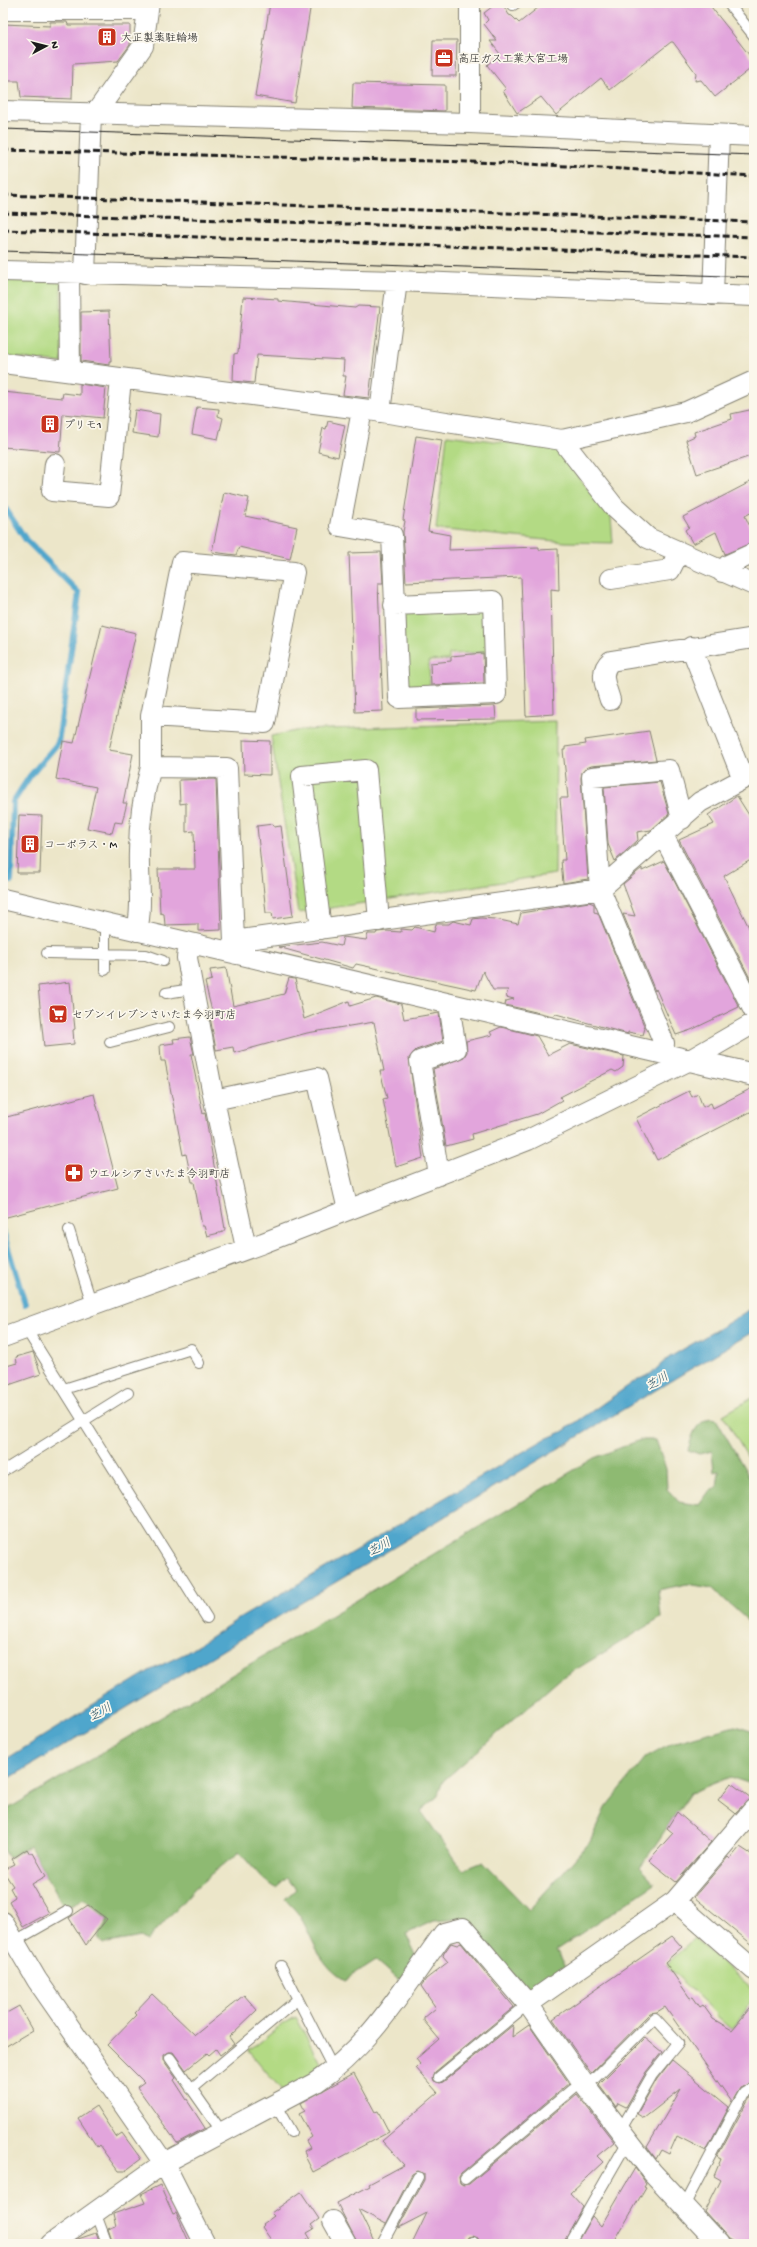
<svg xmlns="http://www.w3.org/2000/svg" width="757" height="2247" viewBox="0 0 757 2247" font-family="'Gochi Hand','Klee One',sans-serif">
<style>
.green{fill:#b3da84;stroke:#687b50}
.forest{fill:#8eba72;stroke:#556b47}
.water{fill:#50a6cc;stroke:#366174}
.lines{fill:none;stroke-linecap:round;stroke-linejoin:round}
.stream{stroke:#50a6cc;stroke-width:6}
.building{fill:#e2a5dc}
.lane-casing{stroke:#848172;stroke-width:12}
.street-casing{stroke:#848172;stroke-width:22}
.secondary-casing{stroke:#848172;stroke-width:24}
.lane{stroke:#fff;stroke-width:10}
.street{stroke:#fff;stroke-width:20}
.secondary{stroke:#fff;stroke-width:22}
.tram{stroke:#1c1c1c;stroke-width:1}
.rail{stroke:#1c1c1c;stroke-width:3;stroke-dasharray:6 3;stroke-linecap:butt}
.labels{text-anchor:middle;stroke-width:3.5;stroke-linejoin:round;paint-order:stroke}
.poi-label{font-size:11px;fill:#1c1c1c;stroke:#fbf7ec;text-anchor:start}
.water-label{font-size:12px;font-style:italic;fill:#335a6b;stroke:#fbf7ec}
</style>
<rect width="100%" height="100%" fill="#fbf7ec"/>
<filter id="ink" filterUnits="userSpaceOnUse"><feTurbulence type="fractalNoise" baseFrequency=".025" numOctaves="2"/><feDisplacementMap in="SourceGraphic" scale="8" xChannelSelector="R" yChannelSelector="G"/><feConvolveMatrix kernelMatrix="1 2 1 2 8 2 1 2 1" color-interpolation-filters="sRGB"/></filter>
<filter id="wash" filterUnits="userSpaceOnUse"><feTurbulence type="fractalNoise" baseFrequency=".012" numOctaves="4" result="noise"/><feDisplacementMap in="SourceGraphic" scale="16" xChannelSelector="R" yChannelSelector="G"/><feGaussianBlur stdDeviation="0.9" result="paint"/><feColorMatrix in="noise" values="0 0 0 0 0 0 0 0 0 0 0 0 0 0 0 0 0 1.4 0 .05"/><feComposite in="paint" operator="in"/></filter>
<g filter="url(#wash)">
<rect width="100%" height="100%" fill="#ece6c9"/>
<path class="green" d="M3,277L61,279L62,363L3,356Z
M447,435L556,449L611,517L613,543L565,542L436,529Z
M483,608L490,614V652L449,654V660L429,661L430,690L410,691L404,685L403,617L407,612Z
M556,721L555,874L298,913L271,736L301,730Z
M754,1397V1468L723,1415Z
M694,1938L754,1991V1998L732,2030L716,2016L717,2014L666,1965Z
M296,2017L320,2063L316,2076L285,2094L249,2051L284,2023Z"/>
<path class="forest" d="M710,1418L716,1419L754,1485V1630L745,1618L712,1588L687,1584L658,1590L661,1618L560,1679L443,1781L437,1797L421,1811L463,1870L483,1862L529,1910L590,1842L605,1808L646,1757L671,1743L735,1726L754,1732V1785L730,1777L690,1793L640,1868L655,1884L556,1950L566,1966L527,1995L461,1919L433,1921L406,1934L418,1959L402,1983L376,1960L345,1980C320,1966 314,1941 301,1918C297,1911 290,1905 285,1899L296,1889L287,1878L276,1888L263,1879L239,1852L195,1888L147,1941L141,1937L103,1944L98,1937L108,1919L84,1899L65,1909L30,1846L9,1858L3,1848V1812L594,1458L640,1440H656L666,1469L667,1489L679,1502L699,1505L710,1490L717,1487L719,1471L714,1472L712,1451L699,1454L688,1450C693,1434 694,1425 710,1418Z"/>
<path class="water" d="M754,1306V1331L3,1782V1761L149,1671L186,1653L235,1621L545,1439L562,1432L638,1379C652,1377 658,1365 670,1357C698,1340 727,1325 754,1306Z"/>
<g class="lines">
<path class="stream" d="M3,505L26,540L79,593L58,743L30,776L13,802L11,881
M3,1232L25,1304"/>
</g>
<g id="blocks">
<path class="building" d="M270,3H311L295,103L255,96Z
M497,3H502L509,15L512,16L519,23L544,3H708L754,61V66L715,97L701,80L695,81L696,73L673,42H671L610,90L601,78L556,115L541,97L517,113L503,91L506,89L487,65L500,54L490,41H497L484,24L488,20L484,13Z
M50,22H67L68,25H130V45L118,61L73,64L72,99L21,97L19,81H3V24L50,26Z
M433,40H457L456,76H432Z
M353,83L445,85V111L352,108Z
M243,297L278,299V301L355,308L358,306L380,307L369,398L343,395L346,376H343L344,360L257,355L254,383L233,381L234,354L238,353Z
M109,311L111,361H109V365L81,361V312Z
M80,384L106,388L103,418L63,414L60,452L3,447V392L62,398L63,393L80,395Z
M197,407L219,409L218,416L223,418L218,439L192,434Z
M754,409V455L697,474L686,440L695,436L694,432L732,419L731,414Z
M135,410L160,414L158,437L132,433Z
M328,421L345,425L338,457L318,452L323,428L326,429Z
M416,436L442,440L428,531L450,535L449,550L539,547V550L558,549L559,590L551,589L554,714L526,716L521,577L406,582L403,532L405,521L403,520Z
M754,480V511L745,516L754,535V542L725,554L716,532L693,544L685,530L689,527L683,517Z
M224,492L249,498L245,516L297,527L290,559L239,547L236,555L212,552Z
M381,552L383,583H378L383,711L355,712L349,553Z
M102,625L136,633L109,750L133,754L123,803H127L122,823L115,822L112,833L87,828L96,787L56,779L63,741L74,743Z
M483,653L484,683L431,685L430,663L451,661V656Z
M495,706L496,719L416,720V709Z
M649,731L656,760L591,766L582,772L581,778L588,879L563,883L561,860H565L560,798H568L563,750H565V747L586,744L585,740Z
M243,740L270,741V775L244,774Z
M216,779L221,930L198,931V924L165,925L164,914L160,913L158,869H195L194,831L186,832V803L180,804L179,780Z
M660,782L669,814L651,830L637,832L638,840L615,861L608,844L604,787Z
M737,796L754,823V858L724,876L754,938V986L679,840L714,824L708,815Z
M19,815L42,816L40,873H17Z
M273,824L274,827L281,826L293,916L273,919L272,913H266L257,826Z
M664,861L739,1007L691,1030L676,1035L656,989L655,991L623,914L635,916L623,884L642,868V871Z
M589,902L594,904V912L598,913L645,1028L643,1035L628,1032V1034L556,1014L553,1016L505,1005L506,1001L514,999L506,997L508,990H493L483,971L476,990L356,964L353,968L278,947L322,942L341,946L343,937L366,940L368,934H376L377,932L387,931L401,932V929L412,930L415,927L434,932L436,924H449L453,921L471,925L473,919L481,918L495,919L518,924L521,913Z
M226,968L233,1006L284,994L289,978L295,979L304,1019L349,1001L350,1006L376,998L401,1004L404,1019L439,1013L443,1041L416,1050L409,1058L423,1158L396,1167L383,1099L387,1098L380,1071H384L374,1022L307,1033L234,1053L233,1047L216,1050L210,1017L213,1016L205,982L212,980L210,970Z
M70,982L75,1029L73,1030L74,1044L44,1047L38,986Z
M501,1027L537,1036L548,1055L570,1044L624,1056L623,1067L616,1072L612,1070L560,1097L562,1100L537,1114L472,1134L473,1139L446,1146L433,1069L464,1057L467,1052L466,1041L492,1035L490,1032Z
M190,1037L194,1054H191L203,1114L205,1113L225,1229L223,1232L207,1236L204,1226H202L194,1182H192L186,1154L183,1155L165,1061H161L160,1045L174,1043L173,1039Z
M754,1087V1110L657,1160L636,1118L689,1091L692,1097L698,1094L703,1107L711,1103L713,1108Z
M94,1094L118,1188L3,1218V1118Z
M33,1352L41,1374L3,1387V1367L17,1363L16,1357Z
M731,1783L751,1798L735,1813L718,1800Z
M677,1812L711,1842L676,1882L649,1860L673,1833L667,1828Z
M740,1847L754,1856V1946L694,1897L728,1857L730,1859Z
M27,1849L30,1854L33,1853L46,1876L32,1884L49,1913L23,1927L9,1901L15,1897L10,1888L13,1886L5,1874L7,1873L5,1869L15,1864L12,1859Z
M88,1905L107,1919L86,1945L69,1918Z
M672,1936L682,1947L665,1962L690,1998L693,1997L700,2007L703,2005L713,2019L732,2030L754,2003V2081L740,2088L732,2102L665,2007L657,2012L650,2013L591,2073L553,2019Z
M451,1943L457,1945L461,1943L514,2007L435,2072L433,2078L434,2081L440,2083L443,2082L513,2025L512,2037L529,2025L569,2083L461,2174L459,2177L460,2183L463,2185L469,2184L577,2094L614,2142L597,2156L603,2162L570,2193L583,2207L563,2244H479L478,2238L473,2236L469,2237L466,2244H412L427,2213L398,2228L424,2180V2174L418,2171L412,2174L386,2224L358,2209L375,2244H358L337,2203L370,2186L369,2184L404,2165L382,2141L438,2093L416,2068L420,2064L416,2059L439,2039L424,2021V2018L436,2008L421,1986L426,1979L448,1962L443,1956L444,1953Z
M152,1994L195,2035L244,1995L257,2010L229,2037L234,2044L220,2055L216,2049L209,2055L207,2053L186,2070L173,2052H169L164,2055V2061L176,2078L174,2080L205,2128L177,2143L137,2087L144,2082L107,2045L136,2015L134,2013Z
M19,2006L33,2030L3,2048V2015Z
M645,2038L662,2052L646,2072L626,2107L618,2103L616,2107L599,2084Z
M672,2060L729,2107L706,2151L677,2136L669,2154L661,2150L656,2159L647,2147L681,2089L644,2118L637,2114L657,2079Z
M354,2073L375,2112L378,2111L389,2132L313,2172L305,2156L306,2155L304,2151L310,2148L306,2141L312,2137L299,2114L305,2111L301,2103Z
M754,2095V2235L750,2244H738L729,2239L705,2212L721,2180L714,2176L721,2159L717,2157L749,2098Z
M96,2106L116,2137L122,2133L141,2159L125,2171H118L99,2145L97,2147L78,2118Z
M635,2168L646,2183L644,2186L646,2187L615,2240L619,2244H576L592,2216L601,2226Z
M160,2185L173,2214L176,2213L190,2244H113L108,2229L116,2226L113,2214L145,2203L141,2194Z
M301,2192L319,2219L311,2225L314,2229L307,2233L310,2238L302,2244H274L262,2227L264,2225L263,2224L274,2216L271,2213Z
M96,2233L100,2244H72L78,2239Z"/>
</g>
</g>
<g filter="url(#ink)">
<use href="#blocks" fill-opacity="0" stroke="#848172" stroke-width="1"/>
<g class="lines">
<defs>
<path id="lane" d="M728,3L754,36
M513,5L516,3
M105,923V970
M47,953L146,955L163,961
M166,993L192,989
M110,1042L169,1027
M69,1230L92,1304
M26,1329L207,1618
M64,1389L191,1349L199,1363
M3,1471L128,1393
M15,1941L68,1911
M281,1966L334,2070
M170,2058L222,2132
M439,2077L528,2004
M587,2086L655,2018L678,2043L652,2075L620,2131
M191,2089L298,1999
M275,2104L291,2132
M465,2179L582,2081
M684,2206L736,2107L744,2093L754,2087
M95,2212L107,2244
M382,2244L418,2177
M472,2244L473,2242
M569,2244L628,2141"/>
<path id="street" d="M470,3V123
M3,10H148
M3,111L470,123L754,136
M95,114L143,46L149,3
M3,271L397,281L754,296
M69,273L70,372
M85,274L91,114
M713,295L719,135
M3,363L369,410L562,440L686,412L754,381
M362,410L340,526L392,535L399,698L496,694L493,601L394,605
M380,412L397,281
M562,440L615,508L648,538L754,585
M55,464L52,491L109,496L121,380
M722,572L728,565L754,553
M611,579L670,570L679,552
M691,647L743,779
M610,700C606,686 598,672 611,661L754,638
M151,767V716L182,562L294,572L265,723L151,716
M663,835L754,1011
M3,899L690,1060
M321,929L302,776L366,770L379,921
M137,931C143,905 138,878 139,852C139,822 143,795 151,767L227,768L234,941
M189,944L187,958L214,1100L246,1248
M236,954L234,941L600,889L700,802L754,773
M663,1054L664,1043L600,889L592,777L669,770L682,819
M214,1100L317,1078L348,1210
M439,1175L420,1061L456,1049L449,1004
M3,1337L263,1243L528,1140L690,1060L754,1023
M675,1901L754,1809
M3,1922L37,1980L164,2163L205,2244
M528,2004L675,1901L754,1970
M333,2221L346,2244
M51,2244L164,2163L315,2083C371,2046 405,1986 444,1933L463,1928L528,2004L582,2081L652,2172L719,2244"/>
<path id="secondary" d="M690,1060L754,1075"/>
</defs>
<use href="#lane" class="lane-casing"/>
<use href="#street" class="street-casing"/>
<use href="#secondary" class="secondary-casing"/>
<use href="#lane" class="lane"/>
<use href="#street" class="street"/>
<use href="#secondary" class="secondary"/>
<path class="tram" d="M3,129L754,155
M3,251L754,277"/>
<path class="rail" d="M3,150L509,163L754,176
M3,195L754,222
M3,213L754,237
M3,230L754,257"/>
</g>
</g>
<defs>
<symbol id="building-square" viewBox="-11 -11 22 22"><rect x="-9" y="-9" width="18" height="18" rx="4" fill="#c8321e" stroke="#fbf7ec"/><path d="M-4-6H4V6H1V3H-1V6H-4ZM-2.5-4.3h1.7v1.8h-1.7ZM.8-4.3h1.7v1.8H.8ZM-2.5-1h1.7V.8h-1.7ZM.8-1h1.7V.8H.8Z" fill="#fff"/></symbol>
<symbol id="office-square" viewBox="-11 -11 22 22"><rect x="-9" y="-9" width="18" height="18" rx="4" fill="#c8321e" stroke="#fbf7ec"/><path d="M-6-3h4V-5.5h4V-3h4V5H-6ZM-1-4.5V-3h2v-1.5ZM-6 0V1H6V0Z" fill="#fff"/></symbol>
<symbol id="supermarket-square" viewBox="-11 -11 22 22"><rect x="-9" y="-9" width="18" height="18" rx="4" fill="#c8321e" stroke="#fbf7ec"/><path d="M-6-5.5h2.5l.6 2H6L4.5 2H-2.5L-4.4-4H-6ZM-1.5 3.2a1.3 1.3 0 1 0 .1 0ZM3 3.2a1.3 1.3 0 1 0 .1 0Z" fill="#fff"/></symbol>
<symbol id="pharmacy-square" viewBox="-11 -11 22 22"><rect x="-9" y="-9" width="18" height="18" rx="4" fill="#c8321e" stroke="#fbf7ec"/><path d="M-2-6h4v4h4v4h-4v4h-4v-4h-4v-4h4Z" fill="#fff"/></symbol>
</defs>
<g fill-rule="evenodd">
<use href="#building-square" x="96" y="26" width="22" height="22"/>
<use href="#office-square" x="433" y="47" width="22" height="22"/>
<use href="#building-square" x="39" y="413" width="22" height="22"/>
<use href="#building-square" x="19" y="833" width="22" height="22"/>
<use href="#supermarket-square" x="47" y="1003" width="22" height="22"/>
<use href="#pharmacy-square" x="63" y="1162" width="22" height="22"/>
</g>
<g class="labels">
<g class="poi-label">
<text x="121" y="41">大正製薬駐輪場</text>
<text x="458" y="62">高圧ガス工業大宮工場</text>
<text x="64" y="428">プリモ1</text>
<text x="44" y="848">コーポラス・M</text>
<text x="72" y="1018">セブンイレブンさいたま今羽町店</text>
<text x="88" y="1177">ウエルシアさいたま今羽町店</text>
</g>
<g class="water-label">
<text transform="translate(657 1381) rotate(-32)" y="4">芝川</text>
<text transform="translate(379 1547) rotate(-31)" y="4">芝川</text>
<text transform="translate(100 1712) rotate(-31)" y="4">芝川</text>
</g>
</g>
<rect width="757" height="2247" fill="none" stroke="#fbf7ec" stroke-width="16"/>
<g transform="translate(46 46) rotate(83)" stroke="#fbf7ec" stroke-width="3" paint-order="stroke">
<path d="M0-3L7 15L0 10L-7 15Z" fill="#1c1c1c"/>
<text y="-6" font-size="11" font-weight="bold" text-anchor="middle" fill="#1c1c1c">N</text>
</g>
</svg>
